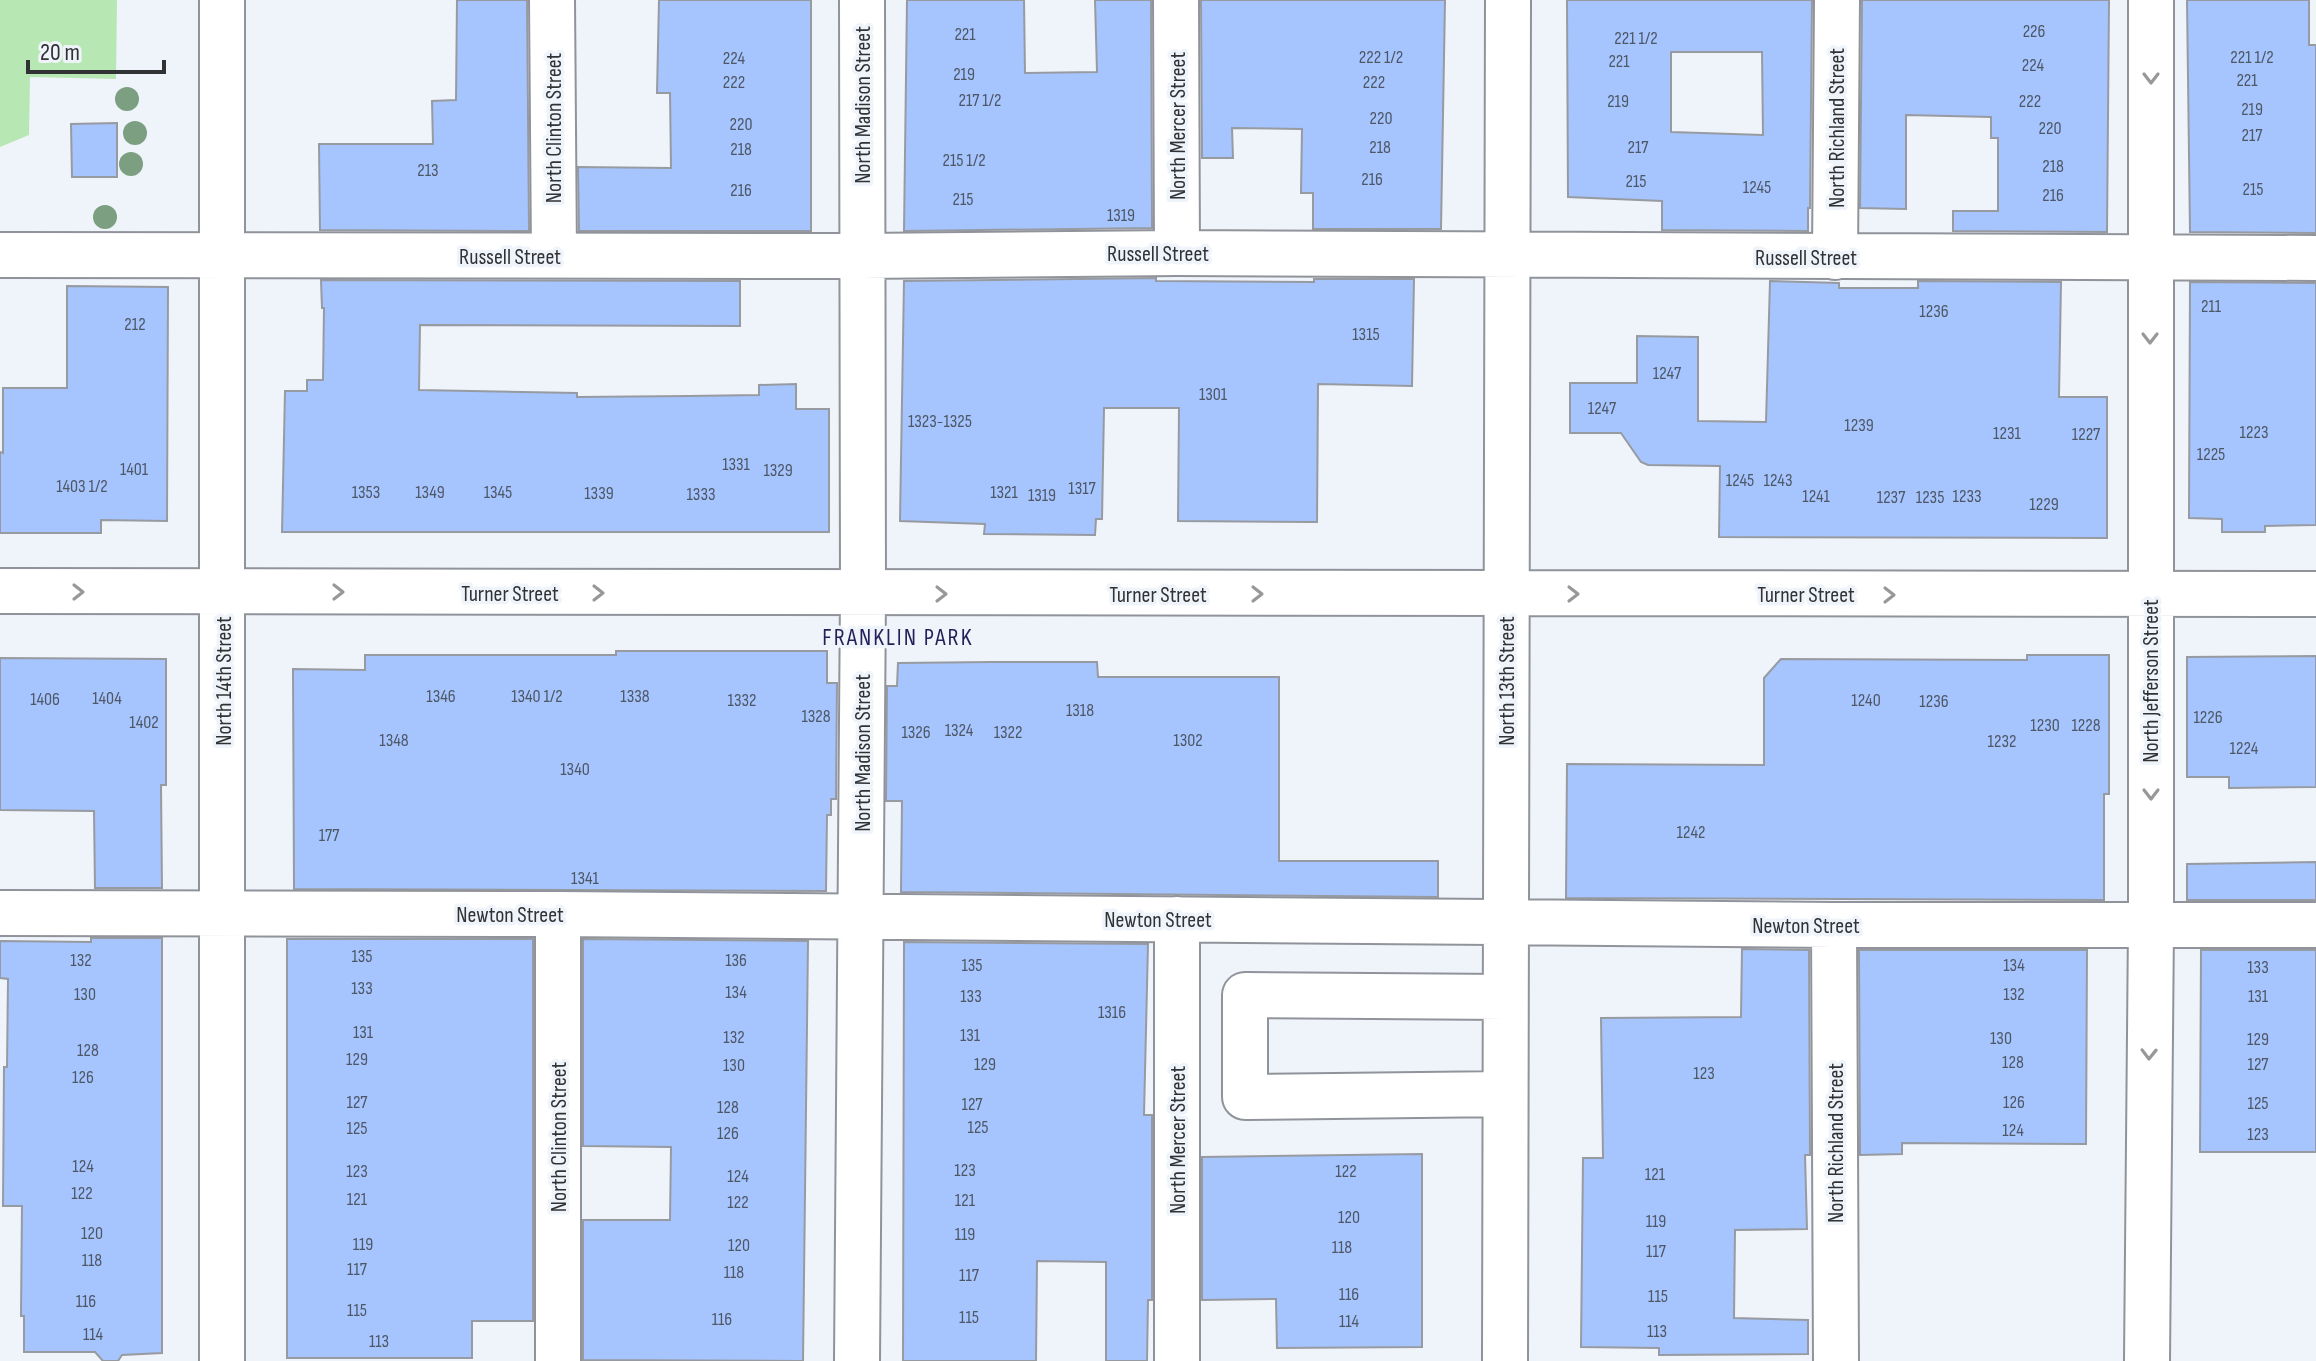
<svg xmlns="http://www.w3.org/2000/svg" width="2316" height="1361" viewBox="0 0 2316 1361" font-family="'Sofia Sans Condensed',sans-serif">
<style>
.green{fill:#b7e8b4}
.building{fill:#a6c5fe;stroke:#979ba1;stroke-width:2;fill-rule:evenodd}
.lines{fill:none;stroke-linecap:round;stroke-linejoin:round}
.minor-casing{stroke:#90949a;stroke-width:48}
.minor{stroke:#fff;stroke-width:44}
.tree{fill:#7b9f80}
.oneway{stroke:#98989a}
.labels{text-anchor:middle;stroke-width:7;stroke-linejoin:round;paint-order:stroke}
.number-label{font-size:18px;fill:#4e5766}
.street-label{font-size:22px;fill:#303234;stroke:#eff3fa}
.neighbourhood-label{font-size:24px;letter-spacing:2px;fill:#241f58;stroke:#eff3fa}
</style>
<rect width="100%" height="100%" fill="#eff3fa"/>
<path class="green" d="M0,0H117L116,79L30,77L29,135L0,147Z"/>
<path class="building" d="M457,0H527L529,231L320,230L319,144H433L432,101L456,100Z
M659,0H811V231H579L578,167L671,168L670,93H657Z
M907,0H1024L1025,73L1097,72L1095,0H1151L1152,228L904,231Z
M1201,0H1445L1441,229H1313V193H1301L1302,129L1232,128L1233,158H1202Z
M1567,0H1812L1810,208H1808V231L1662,230V201L1568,197ZM1671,52H1762L1763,135L1671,132Z
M1862,0H2109L2107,232L1953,231V211H1998V138H1991V117L1906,115V209L1860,208Z
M2187,0H2309V45H2316V233L2190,232Z
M117,123V177H72L71,124Z
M1156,278V281L1314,282V279H1414L1412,386L1318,384L1317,522L1178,521L1179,408H1104L1102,519H1096L1095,535L984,534L985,524L900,521L904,281Z
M321,280L740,281V326L420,325L419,390L577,393V397L689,396L759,395V385L796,384V409H829V532H282L285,391H307V380H323L324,308H322Z
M1770,281L1839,283V288H1918V281L2061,282L2059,397H2107V538L1719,537L1720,466L1648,465L1641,462L1621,433H1570V383H1637V336L1698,337V421L1766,422Z
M2190,282L2316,283V525L2265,526V532H2222V519L2189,518Z
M67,286L168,287L167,521L101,520V533H0V452L3,453V388H67Z
M616,651H827V683H837L836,799H831V815H827L826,891L294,889L293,669L365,670V655H616Z
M2027,655H2109V794H2104V900L1566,898L1567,764L1764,765V678L1781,659L2027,660Z
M2316,656V787L2229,788V777H2187V657Z
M0,658L166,659V785H161L162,888H95L94,811L0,810Z
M992,662H1097L1098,677H1279V861H1438V897L901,892L902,801H886L887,686H897L898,663Z
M2316,862V900H2187V864Z
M91,938H162V1353L122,1355L118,1361H103L95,1352H24V1316H21L22,1206H3L4,1067H7L8,979L0,978V941L91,942Z
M287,939H533V1321H472V1358H287Z
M583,939L808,941L803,1361L583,1360V1220H670L671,1147L583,1146Z
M904,942L1148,944L1144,1115H1152V1300H1148L1147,1361H1106V1262L1037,1261L1036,1361H903Z
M1742,949L1809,950L1810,1155H1805L1807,1229L1735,1230L1734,1318L1808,1320V1354L1659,1355V1348L1581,1347L1583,1158H1603L1601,1018L1741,1017Z
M1859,950H2087L2086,1144L1902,1143V1154L1860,1155Z
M2316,950V1152H2200L2201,950Z
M1422,1154V1347L1277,1348L1276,1299L1202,1300V1157Z"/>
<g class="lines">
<defs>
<path id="minor" d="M222,0V1361
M552,0L554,255
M1176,0L1177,253
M0,255L861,256L1177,253L2316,258
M1835,257L1837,0
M0,591L2316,594
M0,913L558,914L1834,925H2316
M558,914V1361
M1834,925L1836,1361
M1505,997L1245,995V1097L1505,1094
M857,1361L863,594L862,0
M1177,1361V919
M1505,1361L1508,0
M2147,1361L2151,925V0"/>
</defs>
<use href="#minor" class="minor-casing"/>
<use href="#minor" class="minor"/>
</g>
<g class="tree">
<circle cx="127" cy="99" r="12"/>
<circle cx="135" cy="133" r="12"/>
<circle cx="131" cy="164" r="12"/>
<circle cx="105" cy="217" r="12"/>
</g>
<defs><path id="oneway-chevron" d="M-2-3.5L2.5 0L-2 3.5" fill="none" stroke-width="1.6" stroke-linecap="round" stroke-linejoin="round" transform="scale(2)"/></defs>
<g class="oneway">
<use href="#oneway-chevron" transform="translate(2151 78) rotate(90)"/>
<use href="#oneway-chevron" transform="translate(2150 338) rotate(90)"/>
<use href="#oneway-chevron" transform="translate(78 592)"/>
<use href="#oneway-chevron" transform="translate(338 592)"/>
<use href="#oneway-chevron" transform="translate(598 593)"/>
<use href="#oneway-chevron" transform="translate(941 594)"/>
<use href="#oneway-chevron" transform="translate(1257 594)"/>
<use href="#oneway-chevron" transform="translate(1573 594)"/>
<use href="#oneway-chevron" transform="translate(1889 595)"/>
<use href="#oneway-chevron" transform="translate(2151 794) rotate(90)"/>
<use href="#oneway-chevron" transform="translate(2149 1054) rotate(91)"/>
</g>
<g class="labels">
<g class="number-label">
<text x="2034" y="37">226</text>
<text x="965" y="40">221</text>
<text x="1636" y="44">221 1/2</text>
<text x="1381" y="63">222 1/2</text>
<text x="2252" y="63">221 1/2</text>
<text x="734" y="64">224</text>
<text x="1619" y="67">221</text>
<text x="2033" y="71">224</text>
<text x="964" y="80">219</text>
<text x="2247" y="86">221</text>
<text x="734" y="88">222</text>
<text x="1374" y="88">222</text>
<text x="980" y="106">217 1/2</text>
<text x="1618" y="107">219</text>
<text x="2030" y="107">222</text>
<text x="2252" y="115">219</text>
<text x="1381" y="124">220</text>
<text x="741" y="130">220</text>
<text x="2050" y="134">220</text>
<text x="2252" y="141">217</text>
<text x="1380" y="153">218</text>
<text x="1638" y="153">217</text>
<text x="741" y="155">218</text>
<text x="964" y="166">215 1/2</text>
<text x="2053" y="172">218</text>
<text x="428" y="176">213</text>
<text x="1372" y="185">216</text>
<text x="1636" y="187">215</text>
<text x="1757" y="193">1245</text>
<text x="2253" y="195">215</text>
<text x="741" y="196">216</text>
<text x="2053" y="201">216</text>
<text x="963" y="205">215</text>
<text x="1121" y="221">1319</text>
<text x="2211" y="312">211</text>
<text x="1934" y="317">1236</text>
<text x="135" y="330">212</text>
<text x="1366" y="340">1315</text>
<text x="1667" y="379">1247</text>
<text x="1213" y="400">1301</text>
<text x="1602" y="414">1247</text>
<text x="940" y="427">1323-1325</text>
<text x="1859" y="431">1239</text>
<text x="2254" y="438">1223</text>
<text x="2007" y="439">1231</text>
<text x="2086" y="440">1227</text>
<text x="2211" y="460">1225</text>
<text x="736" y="470">1331</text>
<text x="134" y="475">1401</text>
<text x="778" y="476">1329</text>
<text x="1740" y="486">1245</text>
<text x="1778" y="486">1243</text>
<text x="82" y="492">1403 1/2</text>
<text x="1082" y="494">1317</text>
<text x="366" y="498">1353</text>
<text x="430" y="498">1349</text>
<text x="498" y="498">1345</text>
<text x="1004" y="498">1321</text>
<text x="599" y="499">1339</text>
<text x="701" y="500">1333</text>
<text x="1042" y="501">1319</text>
<text x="1816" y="502">1241</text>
<text x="1967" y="502">1233</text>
<text x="1891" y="503">1237</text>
<text x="1930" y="503">1235</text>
<text x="2044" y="510">1229</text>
<text x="441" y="702">1346</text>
<text x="537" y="702">1340 1/2</text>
<text x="635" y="702">1338</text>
<text x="107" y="704">1404</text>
<text x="45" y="705">1406</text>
<text x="742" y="706">1332</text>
<text x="1866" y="706">1240</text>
<text x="1934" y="707">1236</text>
<text x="1080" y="716">1318</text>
<text x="816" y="722">1328</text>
<text x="2208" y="723">1226</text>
<text x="144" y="728">1402</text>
<text x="2045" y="731">1230</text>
<text x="2086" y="731">1228</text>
<text x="959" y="736">1324</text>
<text x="916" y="738">1326</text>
<text x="1008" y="738">1322</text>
<text x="394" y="746">1348</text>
<text x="1188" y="746">1302</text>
<text x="2002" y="747">1232</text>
<text x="2244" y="754">1224</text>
<text x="575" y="775">1340</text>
<text x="1691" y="838">1242</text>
<text x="329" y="841">177</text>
<text x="585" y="884">1341</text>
<text x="362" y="962">135</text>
<text x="81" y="966">132</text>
<text x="736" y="966">136</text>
<text x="972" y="971">135</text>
<text x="2014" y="971">134</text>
<text x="2258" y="973">133</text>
<text x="362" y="994">133</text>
<text x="736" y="998">134</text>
<text x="85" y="1000">130</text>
<text x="2014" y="1000">132</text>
<text x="971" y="1002">133</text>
<text x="2258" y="1002">131</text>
<text x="1112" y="1018">1316</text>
<text x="363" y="1038">131</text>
<text x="970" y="1041">131</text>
<text x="734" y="1043">132</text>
<text x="2001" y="1044">130</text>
<text x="2258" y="1045">129</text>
<text x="88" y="1056">128</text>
<text x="357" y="1065">129</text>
<text x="2013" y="1068">128</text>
<text x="985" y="1070">129</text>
<text x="2258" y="1070">127</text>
<text x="734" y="1071">130</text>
<text x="1704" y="1079">123</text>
<text x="83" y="1083">126</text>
<text x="357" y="1108">127</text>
<text x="2014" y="1108">126</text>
<text x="2258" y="1109">125</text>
<text x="972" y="1110">127</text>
<text x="728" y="1113">128</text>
<text x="978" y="1133">125</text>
<text x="357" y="1134">125</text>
<text x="2013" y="1136">124</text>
<text x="728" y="1139">126</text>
<text x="2258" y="1140">123</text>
<text x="83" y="1172">124</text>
<text x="965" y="1176">123</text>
<text x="357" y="1177">123</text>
<text x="1346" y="1177">122</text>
<text x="1655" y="1180">121</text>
<text x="738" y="1182">124</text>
<text x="82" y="1199">122</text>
<text x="357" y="1205">121</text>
<text x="965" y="1206">121</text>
<text x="738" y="1208">122</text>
<text x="1349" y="1223">120</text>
<text x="1656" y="1227">119</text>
<text x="92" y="1239">120</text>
<text x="965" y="1240">119</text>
<text x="363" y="1250">119</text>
<text x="739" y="1251">120</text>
<text x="1342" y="1253">118</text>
<text x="1656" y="1257">117</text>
<text x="92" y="1266">118</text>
<text x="357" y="1275">117</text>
<text x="734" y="1278">118</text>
<text x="969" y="1281">117</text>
<text x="1349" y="1300">116</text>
<text x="1658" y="1302">115</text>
<text x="86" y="1307">116</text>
<text x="357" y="1316">115</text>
<text x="969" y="1323">115</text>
<text x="722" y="1325">116</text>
<text x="1349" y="1327">114</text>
<text x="1657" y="1337">113</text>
<text x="93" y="1340">114</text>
<text x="379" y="1347">113</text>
</g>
<g class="street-label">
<text transform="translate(862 105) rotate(-90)" y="8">North Madison Street</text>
<text transform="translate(1177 126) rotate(-90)" y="8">North Mercer Street</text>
<text transform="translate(553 128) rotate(-90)" y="8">North Clinton Street</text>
<text transform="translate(1836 128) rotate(-90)" y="8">North Richland Street</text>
<text x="1158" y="261">Russell Street</text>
<text x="510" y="264">Russell Street</text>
<text x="1806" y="265">Russell Street</text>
<text x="510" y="601">Turner Street</text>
<text x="1158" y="602">Turner Street</text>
<text x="1806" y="602">Turner Street</text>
<text transform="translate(223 681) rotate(-90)" y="8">North 14th Street</text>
<text transform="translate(1506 681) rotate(-90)" y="8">North 13th Street</text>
<text transform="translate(2150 681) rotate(-90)" y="8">North Jefferson Street</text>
<text transform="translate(862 753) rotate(-90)" y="8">North Madison Street</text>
<text x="510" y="922">Newton Street</text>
<text x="1158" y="927">Newton Street</text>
<text x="1806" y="933">Newton Street</text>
<text transform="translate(558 1137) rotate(-90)" y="8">North Clinton Street</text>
<text transform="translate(1177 1140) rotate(-90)" y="8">North Mercer Street</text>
<text transform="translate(1835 1143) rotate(-90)" y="8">North Richland Street</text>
</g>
<g class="neighbourhood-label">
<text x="898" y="645">FRANKLIN PARK</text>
</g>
</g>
<path d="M28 60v12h136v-12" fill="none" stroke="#303234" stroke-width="4"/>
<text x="40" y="60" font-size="24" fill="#303234" stroke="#eff3fa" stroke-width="6" paint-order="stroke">20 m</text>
</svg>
